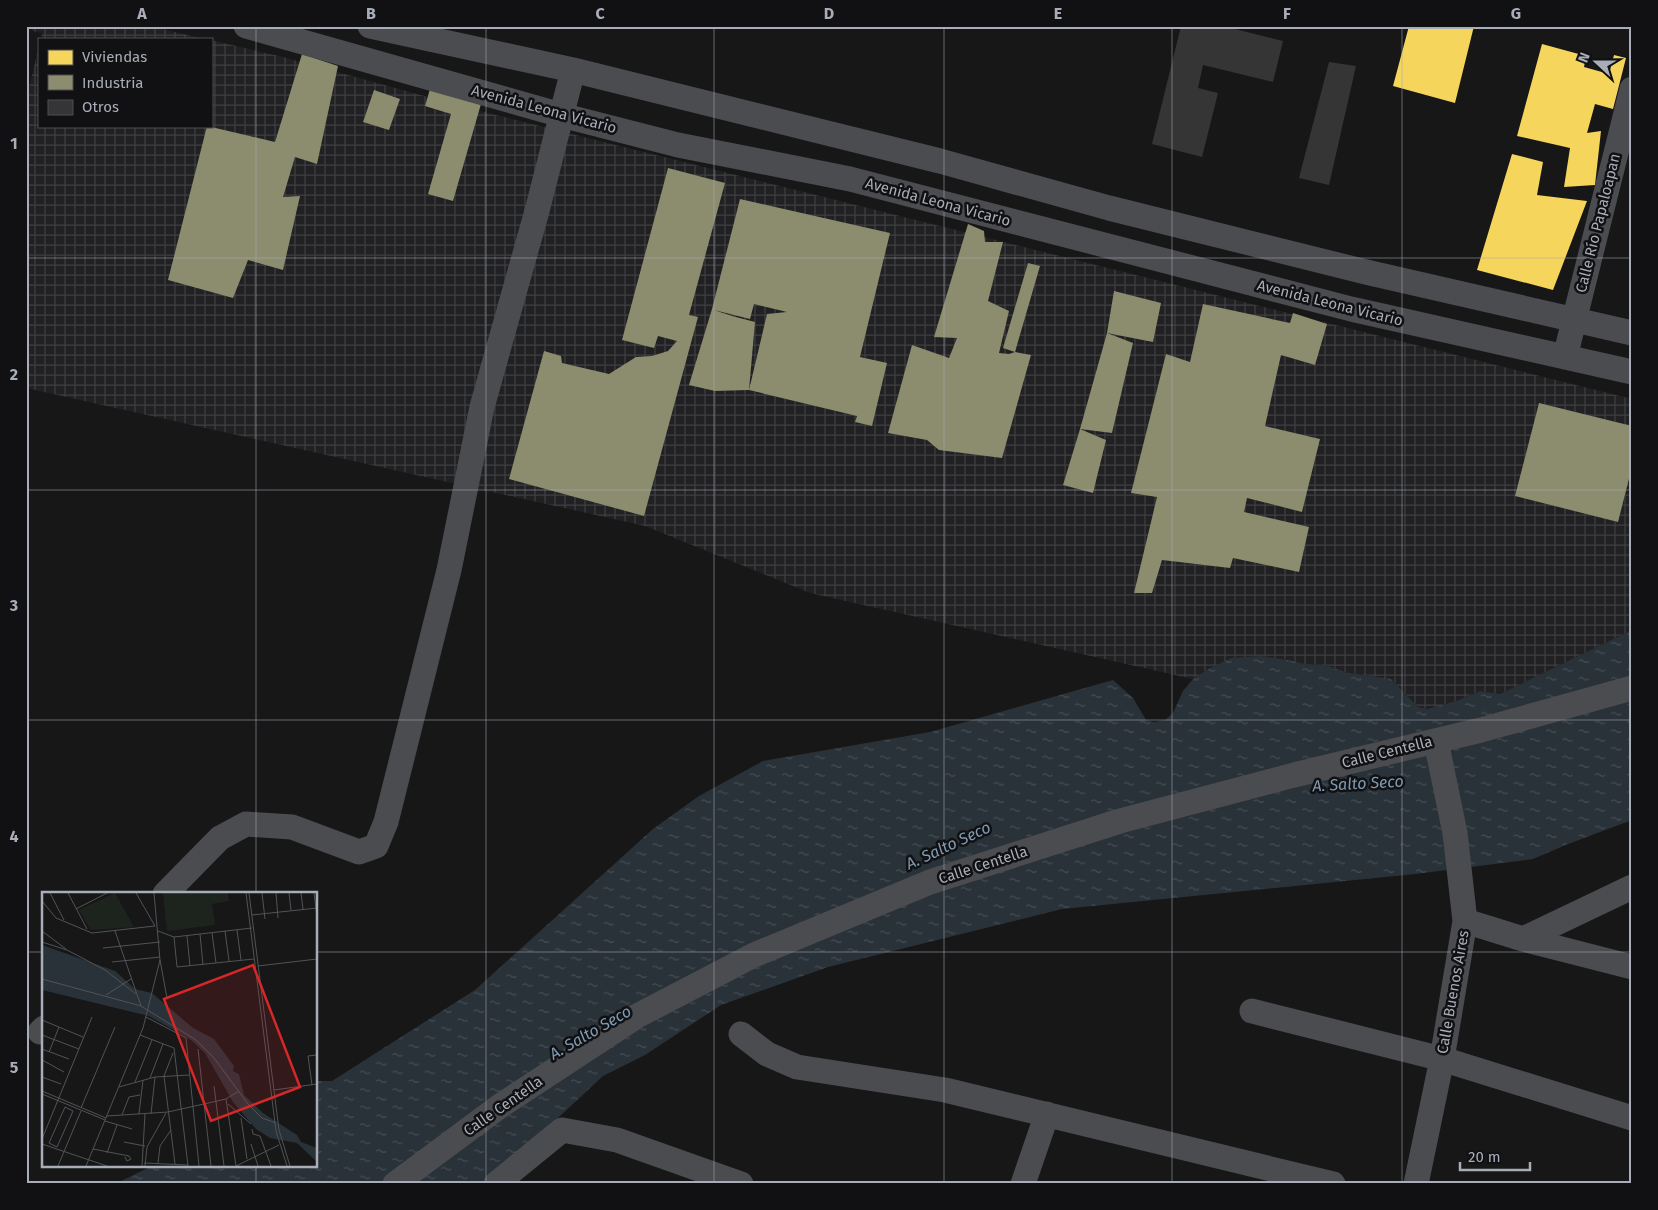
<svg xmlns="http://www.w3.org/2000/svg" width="1658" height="1210" viewBox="0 0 1658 1210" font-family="'Fira Sans',sans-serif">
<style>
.industrial{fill:url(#industrial-grid)}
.water{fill:url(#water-ripples)}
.homes{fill:#f6d55c}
.industry{fill:#8c8c6e;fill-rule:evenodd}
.building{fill:#353536}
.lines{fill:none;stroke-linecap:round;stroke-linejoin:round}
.minor{stroke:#4b4c50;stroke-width:25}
.grid{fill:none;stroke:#a8adb8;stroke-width:1;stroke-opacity:0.55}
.labels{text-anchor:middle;stroke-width:5;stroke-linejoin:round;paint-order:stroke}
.street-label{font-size:15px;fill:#a8adb8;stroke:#111113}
.water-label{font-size:16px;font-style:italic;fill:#7f9bb3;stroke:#111113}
.inset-road{fill:none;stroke:#515357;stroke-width:1}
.view{fill:#d62828;fill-opacity:0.15;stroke:#d62828;stroke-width:2.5}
.inset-edge{fill:none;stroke:#a8adb8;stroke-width:2.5}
.neatline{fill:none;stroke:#a8adb8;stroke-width:2}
.grid-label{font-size:16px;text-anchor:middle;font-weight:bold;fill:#a8adb8}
</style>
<defs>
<pattern id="industrial-grid" width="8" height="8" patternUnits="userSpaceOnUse" patternTransform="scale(1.25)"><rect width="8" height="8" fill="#212123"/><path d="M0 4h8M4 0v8" fill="none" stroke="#3e3f41"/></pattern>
<pattern id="water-ripples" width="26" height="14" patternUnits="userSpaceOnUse" patternTransform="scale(1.25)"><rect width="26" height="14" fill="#2a3239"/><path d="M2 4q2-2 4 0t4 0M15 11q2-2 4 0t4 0" fill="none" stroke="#464d54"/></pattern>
</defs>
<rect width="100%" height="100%" fill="#171717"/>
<path class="industrial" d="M33,26H150L204,39H41L42,33L32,31Z
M211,40L283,57L468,108L1632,399V630L1500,694L1480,691L1456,701L1427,709L1418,707L1391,679L1344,672L1326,665L1305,664L1288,660L1261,656L1231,658L1210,668L1193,679L810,593L645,526L26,388V92H28L39,46V126H211Z"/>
<path class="water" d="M1632,630V820L1568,844L1533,859L1415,874L1062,909L828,967L721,1005L645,1055L603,1076L531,1143L482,1184H115L152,1166H316V1081H332L475,990L653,829L699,796L763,761L930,732L1113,680L1133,698L1146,720L1154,722L1165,720L1173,713L1183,691L1193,679L1210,668L1231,658L1261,656L1288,660L1305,664L1326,665L1344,672L1391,679L1418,707L1427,709L1456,701L1480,691L1500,694Z"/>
<path class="homes" d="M1409,26H1474L1455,103L1393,86Z
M1542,44L1586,56L1584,67L1609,74L1614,55L1626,58L1613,109L1595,104L1587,133L1601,131L1595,185L1564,187L1570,148L1517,136Z
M1512,154L1543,162L1537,195L1587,201L1553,290L1477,270Z"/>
<path class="industry" d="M302,54L338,66L317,164L295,157L283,197L300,196L283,270L248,260L233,298L168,280L207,126L275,142Z
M430,89L481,104L453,201L428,194L451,114L425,106Z
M374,90L400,99L389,130L363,122Z
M668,168L725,183L689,315L698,317L644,516L509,479L544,351L561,356L562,363L609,374L636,357L652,356L668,351L677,341L658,336L654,348L622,340Z
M740,199L890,233L860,357L887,363L872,426L855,422L857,416L749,390L715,391L689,385L712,309ZM754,304L787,312L767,314L749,390L755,322L732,316L714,310L750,319Z
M968,224L984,231L985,242H1003L988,301L1009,311L999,353L1009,354L1015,352L1031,355L1002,458L939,450L927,440L888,433L912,345L949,358L957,338L934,337Z
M1028,263L1040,266L1015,352L1003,348Z
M1114,291L1161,303L1153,342L1107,333Z
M1203,304L1290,323L1293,313L1327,324L1315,365L1281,355L1265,426L1320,439L1302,512L1247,498L1244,512L1309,527L1299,572L1233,558L1230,568L1162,560L1152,593H1134L1157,497L1131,493L1166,354L1190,362Z
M1107,333L1133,343L1112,433L1080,429L1106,440L1093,493L1063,485L1080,429Z
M1539,403L1632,426V467L1618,522L1515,496Z"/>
<path class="building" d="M1181,26H1223L1283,41L1273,82L1203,65L1198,88L1218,93L1202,157L1152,144Z
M1329,62L1356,66L1329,185L1299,178Z"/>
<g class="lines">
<path class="minor" d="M246,26L561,115L678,145L850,179L1351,309L1632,372
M370,26L573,70L940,161L1109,208L1366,272L1632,333
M1565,357L1632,89
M165,894L220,838L246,824L292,827L359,852L376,846L386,822L449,570L482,407L537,211L573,70
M1465,921L1523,939L1632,967
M1523,939L1632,887
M1252,1011L1442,1059L1632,1118
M40,1032L44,1028
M741,1034L767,1054L797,1067L945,1090L1333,1184
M395,1184L500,1106L637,1016L754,955L930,882L1120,821L1294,775L1481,730L1632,688
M496,1184L562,1130L617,1140L741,1184
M1023,1184L1047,1114
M1416,1184L1442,1059L1465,921L1455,833L1436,741"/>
</g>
<path class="grid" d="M256,26V894M486,26V1184M714,26V1184M944,26V1184M1172,26V1184M1402,26V1184M26,258H1632M26,490H1632M26,720H1632M26,952H44M316,952H1632M256,1166V1184"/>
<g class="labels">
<g class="street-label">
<text transform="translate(544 109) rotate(15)" y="5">Avenida Leona Vicario</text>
<text transform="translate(938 202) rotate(15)" y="5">Avenida Leona Vicario</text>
<text transform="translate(1598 223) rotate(-76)" y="5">Calle Río Papaloapan</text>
<text transform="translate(1330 303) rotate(14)" y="5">Avenida Leona Vicario</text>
<text transform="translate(1387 752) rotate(-14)" y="5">Calle Centella</text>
<text transform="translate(983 865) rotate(-18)" y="5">Calle Centella</text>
<text transform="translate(1453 992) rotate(-80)" y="5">Calle Buenos Aires</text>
<text transform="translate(503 1106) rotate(-35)" y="5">Calle Centella</text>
</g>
<g class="water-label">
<text transform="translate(1358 783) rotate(-3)" y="6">A. Salto Seco</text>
<text transform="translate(948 845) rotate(-25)" y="6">A. Salto Seco</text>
<text transform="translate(590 1032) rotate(-30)" y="6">A. Salto Seco</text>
</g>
</g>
<g transform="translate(42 892)">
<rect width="275" height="275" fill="#171717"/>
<path d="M121,1H186L187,9L170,12L173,33L125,39Z" fill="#1d241e"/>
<path d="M73,1L92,35L49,38L37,18Z" fill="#1d241e"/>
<path d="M0,53L73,79L93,97L110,101L151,136L172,147L192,174L191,179L197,182L202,203L221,221L255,243L259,250L275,256V270L255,251L228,246L214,237L191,210L163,161L149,148L107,124L0,98Z" fill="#2a3239"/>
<path class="inset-road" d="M8,1L22,28M26,1L45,37M94,1L113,34M204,1L234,239L245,274M207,1L237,238L248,274M220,1L223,27M234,1L236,26M247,1L249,18M259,1L261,17M272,1L275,24M0,9L14,26L50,41L113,34M34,17L65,1M210,23L275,16M195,38L199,68M0,39L24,57M73,39L99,114L154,148L172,166L206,212L220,226L234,231M116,39L132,45L210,36M183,39L187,69M170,41L174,71M158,42L161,73M145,44L148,74M132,45L135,75L212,67M0,50L25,58L63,78L94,102M61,56L118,50M118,68L125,106M70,70L118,65M216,74L275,67M0,87L99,114M64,103L89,87M104,125L144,146L157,274M0,128L41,145M0,143L37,157M98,143L132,156L146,274M0,157L27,167M156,157L169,274M7,160L17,135M131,161L122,184L133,272M0,168L22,180M0,185L19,192M108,186L121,152M93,190L110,148M270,193L266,164L275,163M172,194L182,274M77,195L113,185L147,183M232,198L275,192M0,199L64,226M0,202L63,228M184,207L194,274M186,212L209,232M23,215L31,219L15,255L7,251ZM39,216L73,135M97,222L101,188M109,222L113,185M80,223L87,205L98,203M65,224L126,220L184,207L197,199M199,226L205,267M63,229L90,237M210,237L211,242L218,244L229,274M0,247L50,125M82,250L103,254M0,252L65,274M209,252L216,274M51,257L87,264L89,267L85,269L83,265M65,261L75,233M102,271L146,273M116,271L118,254L129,238M16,274L39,219M44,274L101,136L118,68L112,1M100,274L103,222M103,274L105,255L124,221M194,274L237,253"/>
<path class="view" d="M211,73L258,195L169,229L122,107Z"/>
<rect width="275" height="275" class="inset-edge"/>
</g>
<rect width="1658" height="1210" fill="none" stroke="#111113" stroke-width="55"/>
<rect x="38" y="38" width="175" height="90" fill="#111113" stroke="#4d4f55"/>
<rect x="48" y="50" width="25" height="15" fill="#f6d55c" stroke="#4d4f55"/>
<text x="82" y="62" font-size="15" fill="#a8adb8">Viviendas</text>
<rect x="48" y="75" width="25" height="15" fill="#8c8c6e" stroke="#4d4f55"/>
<text x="82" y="88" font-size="15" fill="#a8adb8">Industria</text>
<rect x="48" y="100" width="25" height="15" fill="#353536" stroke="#4d4f55"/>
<text x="82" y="112" font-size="15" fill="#a8adb8">Otros</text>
<g transform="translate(1596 62) rotate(291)" stroke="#111113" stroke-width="4" paint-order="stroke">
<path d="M0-4L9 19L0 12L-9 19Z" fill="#a8adb8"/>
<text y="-8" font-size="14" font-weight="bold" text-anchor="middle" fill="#a8adb8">N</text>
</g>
<path d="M1460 1162v8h70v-8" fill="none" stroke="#a8adb8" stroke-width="2.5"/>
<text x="1468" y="1162" font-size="15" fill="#a8adb8" stroke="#111113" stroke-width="4" paint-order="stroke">20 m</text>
<rect x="28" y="28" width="1602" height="1154" class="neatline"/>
<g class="grid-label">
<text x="142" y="19">A</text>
<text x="371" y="19">B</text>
<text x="600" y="19">C</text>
<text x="829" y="19">D</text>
<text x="1058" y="19">E</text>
<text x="1287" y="19">F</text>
<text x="1516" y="19">G</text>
<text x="14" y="149">1</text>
<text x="14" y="380">2</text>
<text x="14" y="611">3</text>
<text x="14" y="842">4</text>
<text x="14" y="1073">5</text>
</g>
</svg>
